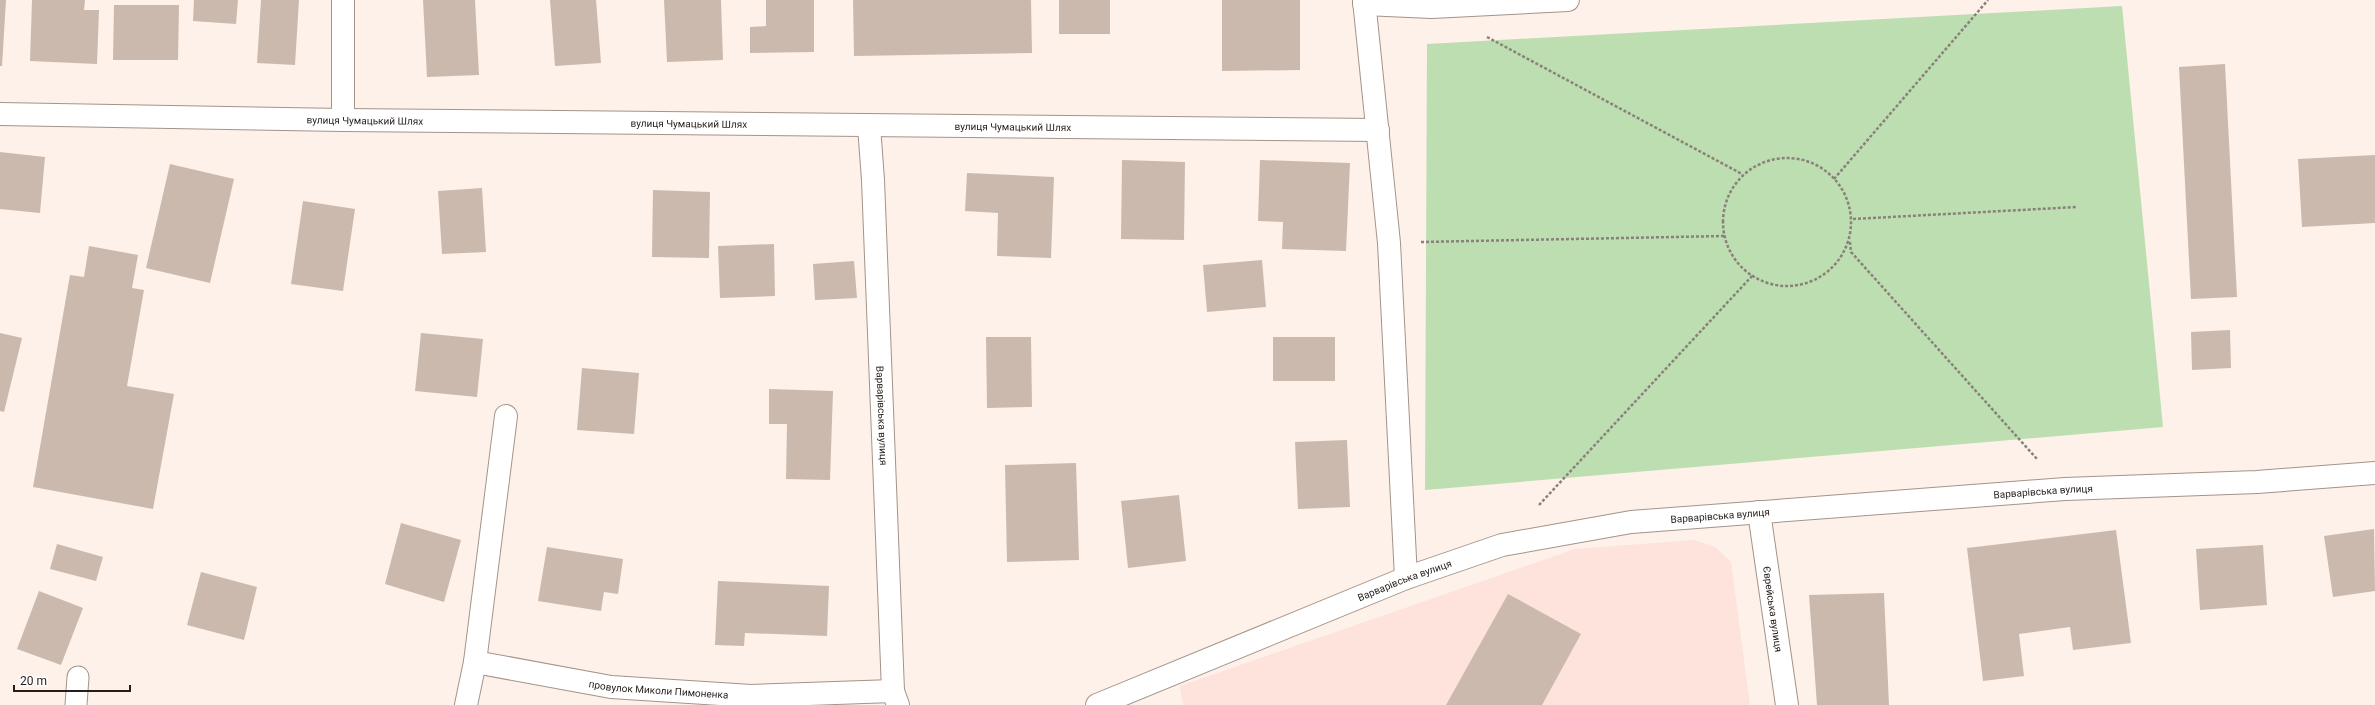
<svg xmlns="http://www.w3.org/2000/svg" width="2375" height="705" viewBox="0 0 2375 705" font-family="Roboto,sans-serif">
<style>
.education{fill:#fde3dc}
.green{fill:#bcdeb1}
.building{fill:#ccb9ad}
.lines{fill:none;stroke-linecap:round;stroke-linejoin:round}
.service-casing{stroke:#a59388;stroke-width:23}
.minor-casing{stroke:#a59388;stroke-width:24}
.path{stroke:#8b817b;stroke-width:2.5;stroke-dasharray:3 2;stroke-linecap:butt}
.service{stroke:#fff;stroke-width:21}
.minor{stroke:#fff;stroke-width:22}
.labels{text-anchor:middle;stroke-width:3;stroke-linejoin:round;paint-order:stroke}
.street-label{font-size:10px;fill:#241d19;stroke:#fff}
</style>
<rect width="100%" height="100%" fill="#fdf1e9"/>
<path class="education" d="M1694,540L1715,547L1731,562L1750,705H1183L1180,686L1575,549Z"/>
<path class="green" d="M2122,6L2163,427L1425,490L1427,44Z"/>
<path class="building" d="M0,0H6L2,66H0Z
M32,0H85L84,10H99L97,64L30,61Z
M194,0H238L236,24L193,21Z
M261,0H299L295,65L257,63Z
M423,0H475L479,75L427,77Z
M550,0H596L601,63L555,66Z
M664,0H721L723,60L667,62Z
M766,0H814V52L750,53V27L766,26Z
M853,0H1031L1032,53L854,56Z
M1059,0H1110V34H1059Z
M1222,0H1300V70L1222,71Z
M114,5H179L178,60H113Z
M2225,64L2237,297L2191,299L2179,67Z
M0,152L45,157L40,213L0,209Z
M2375,155V223L2302,227L2298,159Z
M1122,160L1185,162L1184,240L1121,239Z
M1260,160L1350,163L1346,251L1282,249L1283,222L1258,221Z
M170,164L234,179L210,283L146,268Z
M967,173L1054,177L1051,258L997,256L998,213L965,211Z
M482,188L486,252L442,254L438,191Z
M653,190L710,192L709,258L652,257Z
M303,201L355,209L343,291L291,284Z
M774,244L775,296L720,298L718,246Z
M89,246L138,255L132,288L144,290L127,386L174,394L153,509L33,487L70,275L84,277Z
M1262,260L1266,307L1207,312L1203,265Z
M854,261L857,298L815,300L813,264Z
M2230,330L2231,368L2192,370L2191,332Z
M0,333L22,338L4,412L0,411Z
M421,333L483,339L477,397L415,391Z
M986,337H1031L1032,407L987,408Z
M1273,337H1335V381H1273Z
M582,368L639,373L634,434L577,430Z
M769,389L833,391L830,480L786,479L787,424H769Z
M1347,440L1350,507L1298,509L1295,442Z
M1076,463L1079,560L1007,562L1005,465Z
M1179,495L1186,561L1128,568L1121,501Z
M401,523L461,540L444,602L385,584Z
M2374,529L2375,591L2333,597L2324,536Z
M2116,530L2131,643L2073,650L2070,627L2019,634L2024,676L1983,681L1967,548Z
M57,544L103,557L96,581L50,569Z
M2263,545L2267,605L2200,610L2196,549Z
M547,547L623,559L618,594L604,592L601,611L538,601Z
M201,572L257,587L244,640L187,625Z
M718,581L829,586L827,636L745,633L744,646L715,645Z
M39,591L83,608L61,665L17,649Z
M1884,593L1889,705H1817L1809,595Z
M1508,594L1581,634L1542,705H1446Z"/>
<g class="lines">
<defs>
<path id="service" d="M76,705L78,677"/>
<g id="minor">
<path d="M343,0V120"/>
<path d="M1364,0L1389,243L1406,578"/>
<path d="M1364,4L1432,7L1568,0"/>
<path id="s1" d="M0,114L343,120L1378,130"/>
<path id="s2" d="M869,126L873,180L893,691L898,705"/>
<path id="s3" d="M1759,512L1787,705"/>
<path id="s4" d="M475,662L611,687L751,696L893,691"/>
<path d="M466,705L475,662L506,416"/>
<path id="s5" d="M1097,705L1406,578L1502,545L1631,522L2065,489L2257,482L2375,473"/>
</g>
</defs>
<use href="#service" class="service-casing"/>
<use href="#minor" class="minor-casing"/>
<path class="path" d="M1487,37L1742,174
M1723 222a64 64 0 1 1 128 0a64 64 0 1 1-128 0Z
M1834,179L1988,0
M1853,219L2077,207
M1421,242L1724,236
M1850,242L1851,252L2037,459
M1539,505L1753,275"/>
<use href="#service" class="service"/>
<use href="#minor" class="minor"/>
</g>
<g class="labels">
<g class="street-label">
<text dy="4" stroke="none"><textPath href="#s1" startOffset="365">вулиця Чумацький Шлях</textPath></text>
<text dy="4" stroke="none"><textPath href="#s1" startOffset="689">вулиця Чумацький Шлях</textPath></text>
<text dy="4" stroke="none"><textPath href="#s1" startOffset="1013">вулиця Чумацький Шлях</textPath></text>
<text dy="4" stroke="none"><textPath href="#s2" startOffset="290">Варварівська вулиця</textPath></text>
<text dy="4" stroke="none"><textPath href="#s5" startOffset="980">Варварівська вулиця</textPath></text>
<text dy="4" stroke="none"><textPath href="#s5" startOffset="656">Варварівська вулиця</textPath></text>
<text dy="4" stroke="none"><textPath href="#s5" startOffset="332">Варварівська вулиця</textPath></text>
<text dy="4" stroke="none"><textPath href="#s3" startOffset="98">Єврейська вулиця</textPath></text>
<text dy="4" stroke="none"><textPath href="#s4" startOffset="186">провулок Миколи Пимоненка</textPath></text>
</g>
</g>
<path d="M14 685v6h116v-6" fill="none" stroke="#241d19" stroke-width="2"/>
<text x="20" y="685" font-size="12" fill="#241d19" stroke="#ffffff" stroke-width="3" paint-order="stroke">20 m</text>
</svg>
